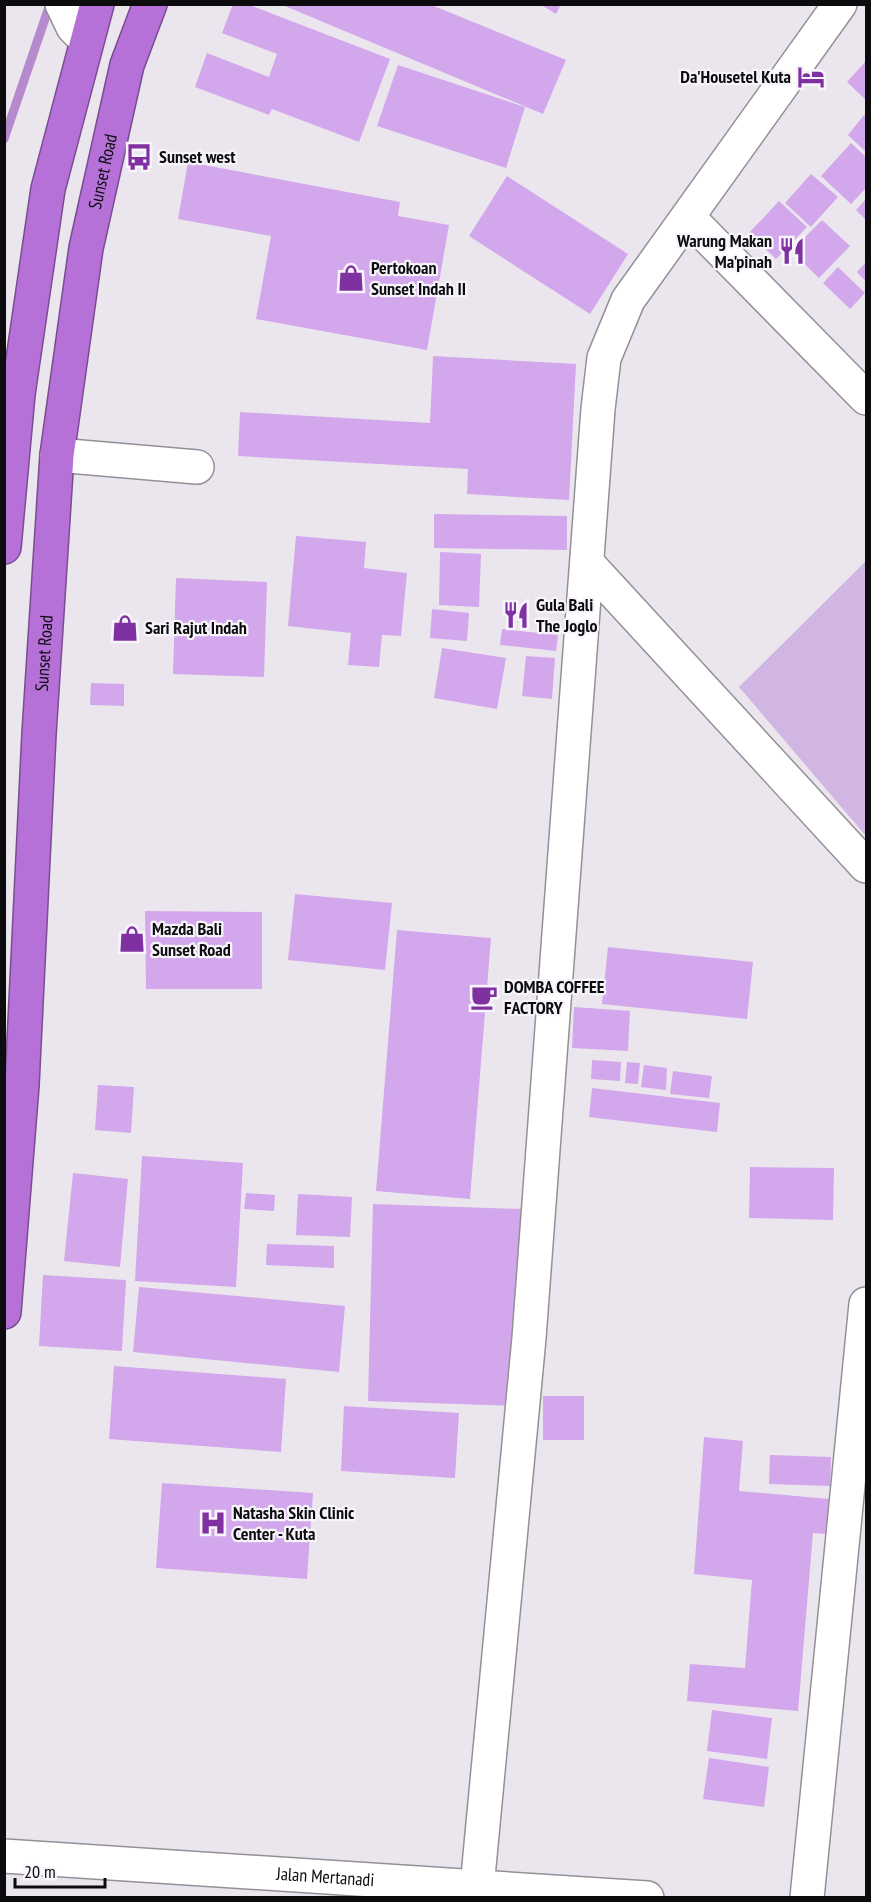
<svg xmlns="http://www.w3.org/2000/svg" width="871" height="1902" viewBox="0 0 871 1902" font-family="'PT Sans Narrow',sans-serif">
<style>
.grass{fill:#d1b5e2}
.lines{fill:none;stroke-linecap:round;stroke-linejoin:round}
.stream{stroke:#b68bcd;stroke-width:9}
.building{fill:#d3a7eb}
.minor-casing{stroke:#949097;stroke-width:36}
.highway-casing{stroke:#7a4d91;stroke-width:36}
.minor{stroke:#fff;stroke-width:33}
.highway{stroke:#b571d8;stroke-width:33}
.labels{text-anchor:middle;stroke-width:4.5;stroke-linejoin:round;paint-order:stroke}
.poi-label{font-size:18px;font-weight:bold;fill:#0c0b0d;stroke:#f8f4fb;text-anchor:start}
.street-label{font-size:18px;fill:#0c0b0d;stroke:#f8f4fb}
</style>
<rect width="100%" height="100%" fill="#ebe6ee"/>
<path class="grass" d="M866,561V836L739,687Z"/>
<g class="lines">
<path class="stream" d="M4,139L50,4"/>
</g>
<path class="building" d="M233,4H247L390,59L359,142L272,109L269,115L195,87L207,53L269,77L277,54L222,33Z
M280,4H429L566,60L543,114Z
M540,4H561L556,14Z
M866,61V100L847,82Z
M398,65L525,107L506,168L377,126Z
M864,115L866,117V152L848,135Z
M851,143L866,157V188L851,204L821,176Z
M188,162L400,202L398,216L449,225L427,350L256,319L271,236L178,219Z
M811,174L838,197L811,227L785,203Z
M507,176L628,254L590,314L469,236Z
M866,199V220L856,210Z
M779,201L807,227L776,259L749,233Z
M822,220L850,246L819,278L791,251Z
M866,262V282L857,272Z
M838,267L865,293L850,309L823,283Z
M433,356L576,364L569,500L467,494L468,469L238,456L240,412L430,423Z
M434,514L567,516V550L434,548Z
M296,536L366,542L364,568L407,573L401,636L382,635L379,667L348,665L351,633L288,626Z
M440,552L481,554L479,607L439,605Z
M176,578L267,582L264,677L173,674Z
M432,609L469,613L467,641L430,638Z
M502,629L558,635L556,651L500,645Z
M442,648L506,658L497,709L434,698Z
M526,656L555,658L552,699L522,696Z
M91,683L124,684V706L90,705Z
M295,894L392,903L385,970L288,960Z
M145,911L262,912V989H146Z
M397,930L491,938L470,1199L376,1191Z
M608,947L753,962L747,1019L602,1004Z
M574,1007L630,1011L628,1051L572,1048Z
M592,1060L621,1062L620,1081L591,1079Z
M627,1062L640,1063L638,1084L625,1083Z
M644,1065L667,1068L666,1090L641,1087Z
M673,1071L712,1076L709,1098L670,1094Z
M98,1085L134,1087L131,1133L95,1130Z
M592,1088L720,1103L717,1132L589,1117Z
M142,1156L243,1163L236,1287L135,1281Z
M750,1167L834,1168L833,1220L749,1218Z
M73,1173L128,1179L120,1267L64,1261Z
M246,1193L275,1195L274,1211L244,1209Z
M298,1194L352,1197L350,1237L296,1235Z
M373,1204L521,1209L515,1406L368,1401Z
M267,1244L334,1246V1268L266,1265Z
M43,1275L126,1280L122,1351L39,1346Z
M139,1287L345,1306L339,1372L133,1352Z
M114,1366L286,1379L281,1452L109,1439Z
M543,1396H584V1440H543Z
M344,1406L459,1413L455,1478L341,1471Z
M704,1437L743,1441L739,1491L830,1499L827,1534L813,1533L798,1711L687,1701L690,1664L745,1668L752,1580L694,1574Z
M770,1455L831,1457L830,1486L769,1484Z
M162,1483L313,1493L307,1579L156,1568Z
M712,1710L772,1718L767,1759L707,1751Z
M709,1758L769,1767L764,1807L703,1799Z"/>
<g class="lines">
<defs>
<g id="minor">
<path d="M62,4L73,27L86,40"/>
<path d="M689,218L866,398"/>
<path d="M57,455L197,467"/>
<path d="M588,564L866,866"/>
<path id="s1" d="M4,1856L647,1898"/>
<path d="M476,1898L529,1338L598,409L604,358L628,300L840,4"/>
<path d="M807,1898L866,1304"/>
</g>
<g id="highway">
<path d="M4,547L18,394L48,189L97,4"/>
<path id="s2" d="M4,1312L22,1085L39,734L57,455L86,248L127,65L150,4"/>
</g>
</defs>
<use href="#minor" class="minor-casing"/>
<use href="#highway" class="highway-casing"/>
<use href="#minor" class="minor"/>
<use href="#highway" class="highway"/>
</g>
<defs>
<symbol id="hotel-bare" viewBox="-9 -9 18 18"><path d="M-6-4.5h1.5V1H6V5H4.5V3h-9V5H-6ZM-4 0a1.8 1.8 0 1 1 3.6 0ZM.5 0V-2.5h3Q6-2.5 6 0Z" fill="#7f31a2" stroke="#f8f4fb" stroke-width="2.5" paint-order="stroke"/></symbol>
<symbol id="bus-bare" viewBox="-9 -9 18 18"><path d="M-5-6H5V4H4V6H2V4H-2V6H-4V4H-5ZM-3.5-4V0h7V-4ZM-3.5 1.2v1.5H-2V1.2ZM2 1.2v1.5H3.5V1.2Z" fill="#7f31a2" stroke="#f8f4fb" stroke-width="2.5" paint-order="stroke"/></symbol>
<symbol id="restaurant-bare" viewBox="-9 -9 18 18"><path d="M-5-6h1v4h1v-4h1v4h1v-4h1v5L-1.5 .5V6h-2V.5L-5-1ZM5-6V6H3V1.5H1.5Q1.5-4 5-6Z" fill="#7f31a2" stroke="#f8f4fb" stroke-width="2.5" paint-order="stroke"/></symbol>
<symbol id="shop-bare" viewBox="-9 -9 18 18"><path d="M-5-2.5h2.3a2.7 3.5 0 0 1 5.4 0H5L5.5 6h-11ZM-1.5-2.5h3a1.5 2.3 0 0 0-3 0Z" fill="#7f31a2" stroke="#f8f4fb" stroke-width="2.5" paint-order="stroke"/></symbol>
<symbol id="cafe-bare" viewBox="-9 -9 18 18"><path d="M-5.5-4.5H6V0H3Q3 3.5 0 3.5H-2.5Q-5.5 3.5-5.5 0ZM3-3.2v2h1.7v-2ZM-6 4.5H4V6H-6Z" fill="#7f31a2" stroke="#f8f4fb" stroke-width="2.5" paint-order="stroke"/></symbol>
<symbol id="hospital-bare" viewBox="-9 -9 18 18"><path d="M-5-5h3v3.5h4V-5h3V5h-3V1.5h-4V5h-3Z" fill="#7f31a2" stroke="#f8f4fb" stroke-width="2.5" paint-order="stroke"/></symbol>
</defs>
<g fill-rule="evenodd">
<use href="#hotel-bare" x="792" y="58" width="38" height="38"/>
<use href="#bus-bare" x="120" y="138" width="38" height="38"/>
<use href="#restaurant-bare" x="773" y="232" width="38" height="38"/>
<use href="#shop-bare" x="332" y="259" width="38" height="38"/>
<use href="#restaurant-bare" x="497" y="596" width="38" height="38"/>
<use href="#shop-bare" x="106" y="609" width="38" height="38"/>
<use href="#shop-bare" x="113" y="920" width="38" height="38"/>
<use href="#cafe-bare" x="465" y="978" width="38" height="38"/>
<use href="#hospital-bare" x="194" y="1504" width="38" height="38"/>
</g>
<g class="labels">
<g class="poi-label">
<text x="791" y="83" text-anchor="end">Da'Housetel Kuta</text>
<text x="159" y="163">Sunset west</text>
<text x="772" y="247" text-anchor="end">Warung Makan<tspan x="772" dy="21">Ma'pinah</tspan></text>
<text x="371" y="274">Pertokoan<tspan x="371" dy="21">Sunset Indah II</tspan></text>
<text x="536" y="611">Gula Bali<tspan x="536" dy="21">The Joglo</tspan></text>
<text x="145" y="634">Sari Rajut Indah</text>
<text x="152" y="935">Mazda Bali<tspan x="152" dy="21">Sunset Road</tspan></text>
<text x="504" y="993">DOMBA COFFEE<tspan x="504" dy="21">FACTORY</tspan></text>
<text x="233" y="1519">Natasha Skin Clinic<tspan x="233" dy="21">Center - Kuta</tspan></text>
</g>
<g class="street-label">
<text dy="6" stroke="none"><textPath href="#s2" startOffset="1146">Sunset Road</textPath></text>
<text dy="6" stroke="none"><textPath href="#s2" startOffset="660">Sunset Road</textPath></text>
<text dy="6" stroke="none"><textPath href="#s1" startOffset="322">Jalan Mertanadi</textPath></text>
</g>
</g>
<rect width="871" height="1902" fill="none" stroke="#0c0b0d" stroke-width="12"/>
<path d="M15 1878v9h90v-9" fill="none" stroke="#0c0b0d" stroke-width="3"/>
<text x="24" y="1878" font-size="18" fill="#0c0b0d" stroke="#f8f4fb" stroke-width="4.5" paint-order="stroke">20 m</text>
</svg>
